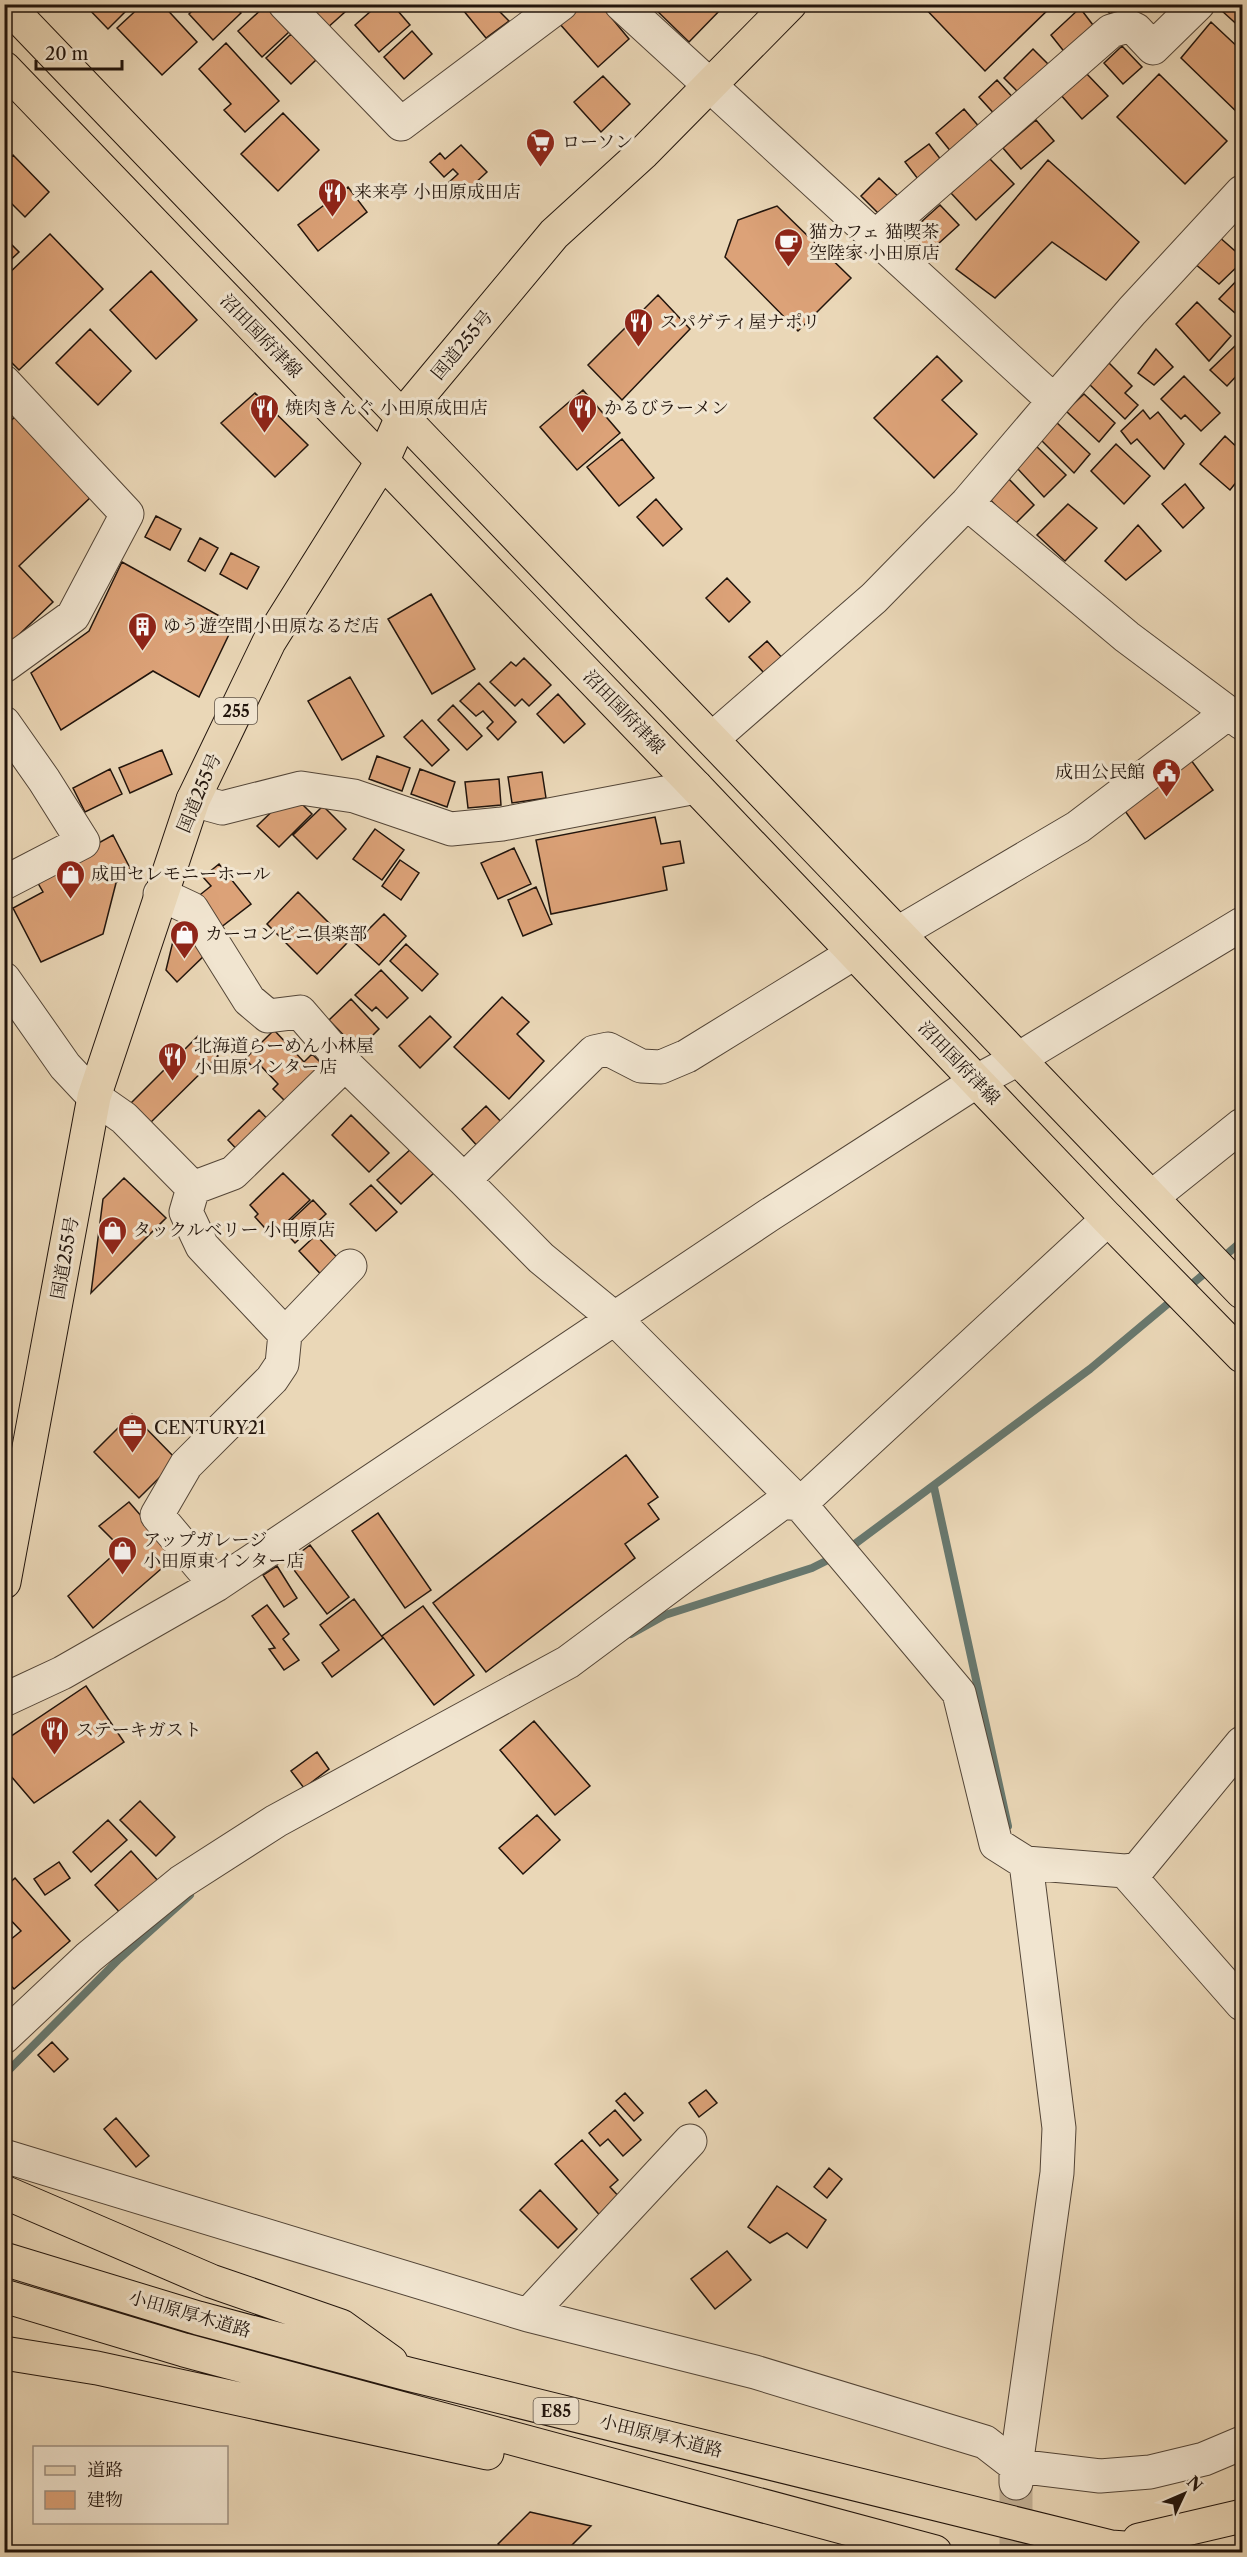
<svg xmlns="http://www.w3.org/2000/svg" width="1247" height="2557" viewBox="0 0 1247 2557" font-family="'Libre Caslon Text','Noto Serif JP',serif">
<style>
.lines{fill:none;stroke-linecap:round;stroke-linejoin:round}
.stream{stroke:#68786e;stroke-width:8}
.building{fill:#dca278;stroke:#21140c;stroke-width:1.5}
.minor-tunnel{stroke:#c2b095;stroke-width:33;stroke-dasharray:33 16;stroke-linecap:butt}
.minor-casing{stroke:#534537;stroke-width:35}
.major-casing{stroke:#21140c;stroke-width:35}
.highway-casing{stroke:#21140c;stroke-width:35}
.minor{stroke:#f1e5d0;stroke-width:33}
.major{stroke:#ead7b7;stroke-width:33}
.highway{stroke:#ead7b7;stroke-width:33}
.labels{text-anchor:middle;stroke-width:6;stroke-linejoin:round;paint-order:stroke}
.shield{fill:#f1e5d0;stroke:#5f5347;stroke-width:1.5}
.shield-label{font-size:16px;font-weight:bold;fill:#21140c}
.poi-label{font-size:18px;fill:#21140c;stroke:#f1e5d0;text-anchor:start}
.street-label{font-size:18px;fill:#21140c;stroke:#f1e5d0}
</style>
<rect width="100%" height="100%" fill="#ead7b7"/>
<filter id="stains"><feTurbulence type="fractalNoise" baseFrequency=".00333" numOctaves="4"/><feColorMatrix values="0 0 0 0 .2 0 0 0 0 .09 0 0 0 0 .02 0 0 0 .5 -.17"/></filter>
<radialGradient id="worn" r=".72"><stop offset=".6" stop-color="#630" stop-opacity="0"/><stop offset="1" stop-color="#630" stop-opacity=".3"/></radialGradient>
<g class="lines">
<path class="stream" d="M1220,1260L1242,1241
M1186,1289L1210,1269
M934,1487L1008,1826
M848,1549L1090,1369L1176,1297
M631,1634L665,1615L812,1568L834,1557
M4,2075L119,1959L190,1895"/>
</g>
<path class="building" d="M84,4H131L132,5L108,29Z
M143,4H162L197,42L162,75L117,28Z
M199,4H233L241,13L213,40L189,14Z
M303,4H337L345,12L326,29Z
M379,4H392L410,25L379,52L355,25Z
M458,4H492L509,21L486,38Z
M584,4H600L629,39L598,67L559,23Z
M650,4H726L689,42Z
M921,4H1054L985,71Z
M1102,4H1122L1110,14Z
M1227,4H1242V29L1222,11Z
M265,6L289,32L262,57L238,31Z
M1080,8L1096,29L1066,54L1051,35Z
M1211,22L1242,51V117L1181,58Z
M412,31L432,54L404,79L384,57Z
M291,34L316,60L291,84L266,58Z
M226,43L279,101L245,132L224,110L231,104L199,69Z
M1122,46L1142,67L1123,84L1104,63Z
M1033,49L1052,68L1023,97L1004,78Z
M1085,72L1108,96L1082,119L1060,94Z
M1159,74L1227,141L1185,184L1117,117Z
M603,76L630,104L601,132L574,102Z
M997,80L1017,102L998,118L979,97Z
M964,109L981,129L952,153L936,133Z
M283,113L319,150L278,191L241,154Z
M1036,120L1054,141L1021,169L1003,148Z
M929,144L945,165L921,183L905,162Z
M461,145L487,172L459,198L447,184L458,174L453,169L444,177L430,162L440,153L445,159Z
M13,155L49,192L25,217L4,196V164Z
M989,158L1014,184L976,220L951,193Z
M1048,160L1139,242L1106,280L1052,242L995,298L956,269Z
M879,178L903,201L885,220L861,196Z
M348,187L367,212L318,251L298,225Z
M940,205L959,225L928,253L910,232Z
M777,206L851,278L798,331L725,257L738,220Z
M50,234L103,289L19,370L4,355V278Z
M1218,236L1242,257V262L1219,284L1194,263Z
M4,237L19,252L4,266Z
M151,271L197,320L156,359L110,310Z
M1242,275V319L1219,299Z
M658,295L690,329L622,400L588,365Z
M1197,302L1231,336L1209,361L1176,324Z
M90,329L131,371L98,405L56,363Z
M1237,344L1242,350V370L1227,386L1210,370Z
M1156,349L1173,367L1154,385L1138,373Z
M937,356L962,381L942,400L977,434L934,478L874,418Z
M1107,361L1132,386L1125,393L1138,405L1125,419L1087,382Z
M1184,376L1220,413L1201,431L1185,415L1181,419L1161,399Z
M583,390L620,433L577,470L540,427Z
M255,393L308,445L275,477L221,423Z
M1084,394L1115,423L1099,442L1066,411Z
M1143,410L1150,419L1158,412L1184,444L1164,469L1137,439L1131,444L1121,431Z
M17,415L94,494L19,566L53,602L4,649V427Z
M1055,421L1090,454L1074,473L1041,440Z
M1225,436L1242,452V475L1230,490L1200,464Z
M622,439L654,478L619,506L587,467Z
M1116,444L1150,476L1124,504L1091,471Z
M1035,445L1066,475L1044,497L1016,467Z
M1005,475L1034,505L1014,525L985,494Z
M1185,484L1204,508L1183,528L1162,504Z
M656,499L682,529L663,546L637,517Z
M1068,504L1097,528L1065,561L1037,535Z
M156,516L181,529L170,550L145,537Z
M1138,525L1161,551L1126,580L1105,561Z
M200,538L218,548L205,571L188,561Z
M231,553L259,567L247,589L220,574Z
M122,562L234,624L199,697L153,671L61,730L31,673L89,631Z
M727,578L750,602L729,622L706,598Z
M431,594L475,669L432,694L388,619Z
M767,641L784,660L767,676L749,657Z
M524,658L551,685L529,706L522,699L515,706L490,682L511,662L516,666Z
M350,677L384,736L342,760L308,701Z
M479,683L516,722L498,740L487,728L493,722L483,711L476,716L460,701Z
M558,694L585,724L564,743L537,714Z
M453,705L482,736L467,750L438,720Z
M422,720L449,750L432,766L404,737Z
M162,750L172,774L130,793L119,768Z
M377,756L410,768L402,791L369,779Z
M1188,756L1213,790L1145,839L1120,804Z
M110,769L122,794L85,812L73,788Z
M420,769L455,782L447,807L411,794Z
M542,772L546,798L512,803L508,777Z
M499,779L501,805L468,808L465,782Z
M291,793L312,814L279,847L257,826Z
M323,806L346,829L317,859L293,835Z
M655,817L661,844L680,841L684,863L663,867L667,890L551,914L536,840Z
M375,829L404,850L382,880L353,859Z
M113,835L131,870L116,883L103,934L41,962L13,908L43,892L35,878Z
M514,848L531,884L498,899L481,863Z
M400,860L419,873L401,900L382,886Z
M219,864L251,904L220,928L196,898L211,886L203,877Z
M536,887L552,924L523,936L508,900Z
M298,892L348,942L317,974L267,924Z
M384,914L406,936L379,965L355,943Z
M192,918L210,950L177,982L166,970L174,937Z
M406,944L438,974L422,991L390,961Z
M381,970L408,998L387,1018L376,1007L372,1011L355,995Z
M502,997L529,1022L517,1034L544,1061L509,1099L454,1047Z
M351,999L379,1029L358,1050L329,1020Z
M430,1016L451,1037L420,1068L399,1046Z
M274,1030L304,1062L312,1054L329,1071L291,1107L273,1089L278,1084L260,1065L255,1069L245,1059Z
M198,1036L218,1056L146,1127L128,1106Z
M486,1106L505,1126L480,1149L462,1129Z
M259,1110L274,1126L243,1156L228,1140Z
M351,1115L389,1153L369,1172L332,1135Z
M412,1148L435,1172L401,1204L377,1180Z
M283,1173L310,1200L272,1236L255,1217L258,1214L250,1205Z
M124,1178L166,1218L91,1293L103,1199Z
M371,1185L397,1212L376,1231L350,1204Z
M313,1200L326,1214L295,1243L282,1229Z
M316,1235L346,1267L329,1283L299,1251Z
M132,1414L177,1460L139,1498L94,1452Z
M626,1455L658,1497L648,1504L659,1519L625,1544L635,1558L486,1672L433,1603Z
M129,1502L176,1556L93,1628L68,1596L121,1548L99,1526Z
M378,1513L431,1590L405,1608L352,1531Z
M310,1545L349,1597L327,1614L288,1562Z
M277,1566L297,1598L284,1607L263,1575Z
M354,1599L383,1638L332,1677L322,1663L339,1650L320,1625Z
M267,1605L289,1634L283,1639L299,1660L284,1670L269,1649L275,1648L252,1616Z
M423,1606L474,1675L434,1705L382,1636Z
M86,1686L124,1742L34,1803L4,1768V1741Z
M534,1721L590,1786L555,1815L500,1750Z
M317,1752L329,1769L304,1788L291,1771Z
M140,1801L175,1837L156,1856L120,1820Z
M537,1815L560,1840L523,1874L499,1848Z
M108,1820L127,1840L91,1872L73,1852Z
M131,1851L160,1883L123,1916L95,1885Z
M59,1862L70,1878L45,1895L34,1879Z
M15,1878L70,1941L14,1989L4,1978V1945L21,1931L4,1913V1888Z
M52,2042L68,2059L54,2072L38,2055Z
M706,2090L717,2103L699,2117L689,2103Z
M625,2093L643,2113L634,2121L616,2101Z
M615,2110L641,2140L623,2156L608,2139L600,2146L589,2133Z
M116,2118L149,2156L136,2167L104,2129Z
M582,2140L618,2180L610,2187L623,2201L603,2219L555,2164Z
M829,2168L842,2179L827,2198L814,2187Z
M777,2186L826,2220L807,2248L787,2233L770,2243L748,2227Z
M540,2190L577,2229L558,2248L520,2210Z
M727,2251L751,2280L715,2309L691,2279Z
M530,2512L591,2526L565,2552H507L498,2544Z"/>
<g class="lines">
<path class="minor-tunnel" d="M1016,2484V2552"/>
<defs>
<path id="minor" d="M285,4L401,124L561,4
M621,4L1054,401L1132,311L1242,192
M874,238L1111,31L1128,26L1136,30L1153,48L1198,4
M4,382L127,514L73,616L4,666
M967,503L1127,637L1242,723
M4,723L44,780L83,842L4,883
M712,739L874,598L967,503L1054,401
M193,800L222,808L301,788L354,796L451,829L502,824L696,787
M160,894L192,909L249,1000L268,1016L300,1012L345,1064L464,1180L541,1258L614,1318L800,1504L959,1693L996,1844L1026,1863L1125,1871L1242,2004
M898,933L1078,827L1228,713
M4,979L65,1066L94,1097L124,1118L193,1188L233,1173L345,1064
M464,1180L594,1052L608,1049L641,1066L661,1067L687,1056L854,953
M193,1188L186,1212L202,1246L285,1334
M1152,1197L1242,1125
M216,1585L157,1515L186,1465L272,1379L282,1364L285,1334L350,1266
M4,1700L62,1673L216,1585L769,1215L977,1081L1018,1059L1242,924
M1125,1871L1138,1869L1242,1743
M4,2037L89,1957L181,1882L276,1821L568,1662L783,1502L800,1504L1108,1219
M4,2156L528,2315L755,2372L985,2442L1016,2466L1100,2476L1150,2472L1204,2459L1242,2443
M528,2315L690,2141
M1016,2483V2466L1057,2173L1059,2128L1026,1863"/>
<path id="major" d="M6,4L1242,1292
M4,68L696,787L1108,1219L1242,1356"/>
<path id="highway" d="M4,1582L94,1097L193,800L269,642L382,462L403,415L554,234L644,152L790,4
M4,2192L211,2281L341,2326L391,2362
M4,2259L198,2318L408,2374L1111,2547L1178,2552
M4,2296L184,2350L935,2552
M4,2353L97,2368L487,2453
M1139,2540L1242,2516"/>
</defs>
<use href="#minor" class="minor-casing"/>
<use href="#major" class="major-casing"/>
<use href="#highway" class="highway-casing"/>
<use href="#minor" class="minor"/>
<use href="#major" class="major"/>
<use href="#highway" class="highway"/>
</g>
<defs>
<symbol id="supermarket-pin" viewBox="-11 -11 22 30"><path d="M0 17L-7.5 6A9.5 9.5 0 1 1 7.5 6Z" fill="#8f2418" stroke="#f1e5d0"/><path d="M-6-5.5h2.5l.6 2H6L4.5 2H-2.5L-4.4-4H-6ZM-1.5 3.2a1.3 1.3 0 1 0 .1 0ZM3 3.2a1.3 1.3 0 1 0 .1 0Z" fill="#fff"/></symbol>
<symbol id="restaurant-pin" viewBox="-11 -11 22 30"><path d="M0 17L-7.5 6A9.5 9.5 0 1 1 7.5 6Z" fill="#8f2418" stroke="#f1e5d0"/><path d="M-5-6h1v4h1v-4h1v4h1v-4h1v5L-1.5 .5V6h-2V.5L-5-1ZM5-6V6H3V1.5H1.5Q1.5-4 5-6Z" fill="#fff"/></symbol>
<symbol id="cafe-pin" viewBox="-11 -11 22 30"><path d="M0 17L-7.5 6A9.5 9.5 0 1 1 7.5 6Z" fill="#8f2418" stroke="#f1e5d0"/><path d="M-5.5-4.5H6V0H3Q3 3.5 0 3.5H-2.5Q-5.5 3.5-5.5 0ZM3-3.2v2h1.7v-2ZM-6 4.5H4V6H-6Z" fill="#fff"/></symbol>
<symbol id="building-pin" viewBox="-11 -11 22 30"><path d="M0 17L-7.5 6A9.5 9.5 0 1 1 7.5 6Z" fill="#8f2418" stroke="#f1e5d0"/><path d="M-4-6H4V6H1V3H-1V6H-4ZM-2.5-4.3h1.7v1.8h-1.7ZM.8-4.3h1.7v1.8H.8ZM-2.5-1h1.7V.8h-1.7ZM.8-1h1.7V.8H.8Z" fill="#fff"/></symbol>
<symbol id="civic-pin" viewBox="-11 -11 22 30"><path d="M0 17L-7.5 6A9.5 9.5 0 1 1 7.5 6Z" fill="#8f2418" stroke="#f1e5d0"/><path d="M-.6-6.5H3V-4.5H.6V-3L4-1V1h2V6H-6V1h2V-1L-.6-3ZM-1.2 2.5V6h2.4V2.5Z" fill="#fff"/></symbol>
<symbol id="shop-pin" viewBox="-11 -11 22 30"><path d="M0 17L-7.5 6A9.5 9.5 0 1 1 7.5 6Z" fill="#8f2418" stroke="#f1e5d0"/><path d="M-5-2.5h2.3a2.7 3.5 0 0 1 5.4 0H5L5.5 6h-11ZM-1.5-2.5h3a1.5 2.3 0 0 0-3 0Z" fill="#fff"/></symbol>
<symbol id="office-pin" viewBox="-11 -11 22 30"><path d="M0 17L-7.5 6A9.5 9.5 0 1 1 7.5 6Z" fill="#8f2418" stroke="#f1e5d0"/><path d="M-6-3h4V-5.5h4V-3h4V5H-6ZM-1-4.5V-3h2v-1.5ZM-6 0V1H6V0Z" fill="#fff"/></symbol>
</defs>
<g fill-rule="evenodd">
<use href="#supermarket-pin" x="524" y="126" width="33" height="45"/>
<use href="#restaurant-pin" x="316" y="176" width="33" height="45"/>
<use href="#cafe-pin" x="772" y="226" width="33" height="45"/>
<use href="#restaurant-pin" x="622" y="306" width="33" height="45"/>
<use href="#restaurant-pin" x="248" y="392" width="33" height="45"/>
<use href="#restaurant-pin" x="566" y="392" width="33" height="45"/>
<use href="#building-pin" x="126" y="610" width="33" height="45"/>
<use href="#civic-pin" x="1150" y="756" width="33" height="45"/>
<use href="#shop-pin" x="54" y="858" width="33" height="45"/>
<use href="#shop-pin" x="168" y="918" width="33" height="45"/>
<use href="#restaurant-pin" x="156" y="1040" width="33" height="45"/>
<use href="#shop-pin" x="96" y="1214" width="33" height="45"/>
<use href="#office-pin" x="116" y="1412" width="33" height="45"/>
<use href="#shop-pin" x="106" y="1534" width="33" height="45"/>
<use href="#restaurant-pin" x="38" y="1714" width="33" height="45"/>
</g>
<g class="labels">
<g class="shield">
<rect x="215" y="698" width="42" height="26" rx="4.5"/>
<rect x="533.5" y="2398" width="45" height="26" rx="4.5"/>
</g>
<g class="shield-label">
<text x="236" y="717">255</text>
<text x="556" y="2417">E85</text>
</g>
<g class="poi-label">
<text x="562" y="148">ローソン</text>
<text x="354" y="198">来来亭 小田原成田店</text>
<text x="809" y="238">猫カフェ 猫喫茶<tspan x="809" dy="21">空陸家 小田原店</tspan></text>
<text x="660" y="328">スパゲティ屋ナポリ</text>
<text x="285" y="414">焼肉きんぐ 小田原成田店</text>
<text x="604" y="414">かるびラーメン</text>
<text x="163" y="632">ゆう遊空間小田原なるだ店</text>
<text x="1145" y="778" text-anchor="end">成田公民館</text>
<text x="91" y="880">成田セレモニーホール</text>
<text x="205" y="940">カーコンビニ倶楽部</text>
<text x="194" y="1052">北海道らーめん小林屋<tspan x="194" dy="21">小田原インター店</tspan></text>
<text x="133" y="1236">タックルベリー 小田原店</text>
<text x="154" y="1434">CENTURY21</text>
<text x="143" y="1546">アップガレージ<tspan x="143" dy="21">小田原東インター店</tspan></text>
<text x="76" y="1736">ステーキガスト</text>
</g>
<g class="street-label">
<text transform="translate(261 336) rotate(46)" y="6">沼田国府津線</text>
<text transform="translate(462 345) rotate(-50)" y="6">国道255号</text>
<text transform="translate(624 712) rotate(46)" y="6">沼田国府津線</text>
<text transform="translate(199 793) rotate(-67)" y="6">国道255号</text>
<text transform="translate(959 1063) rotate(46)" y="6">沼田国府津線</text>
<text transform="translate(65 1258) rotate(-80)" y="6">国道255号</text>
<text transform="translate(190 2314) rotate(16)" y="6">小田原厚木道路</text>
<text transform="translate(661 2436) rotate(14)" y="6">小田原厚木道路</text>
</g>
</g>
<rect width="1247" height="2557" fill="none" stroke="#ead7b7" stroke-width="24"/>
<rect x="6" y="6" width="1235" height="2545" fill="none" stroke="#21140c" stroke-width="3"/>
<rect x="12" y="12" width="1223" height="2533" fill="none" stroke="#21140c" stroke-width="1.5"/>
<rect x="33" y="2446" width="195" height="78" fill="#f1e5d0" stroke="#9e9182" stroke-width="1.5"/>
<rect x="45" y="2466" width="30" height="9" fill="#ead7b7" stroke="#9e9182" stroke-width="1.5"/>
<text x="87" y="2476" font-size="18" fill="#21140c">道路</text>
<rect x="45" y="2491" width="30" height="18" fill="#dca278" stroke="#9e9182" stroke-width="1.5"/>
<text x="87" y="2506" font-size="18" fill="#21140c">建物</text>
<g transform="translate(1184 2494) rotate(46)" stroke="#f1e5d0" stroke-width="4.5" paint-order="stroke">
<path d="M0-4.5L10 22L0 15L-10 22Z" fill="#21140c"/>
<text y="-9" font-size="16" font-weight="bold" text-anchor="middle" fill="#21140c">N</text>
</g>
<path d="M36 60v9h86v-9" fill="none" stroke="#21140c" stroke-width="3"/>
<text x="45" y="60" font-size="18" fill="#21140c" stroke="#f1e5d0" stroke-width="4.5" paint-order="stroke">20 m</text>
<rect width="100%" height="100%" filter="url(#stains)"/>
<rect width="100%" height="100%" fill="url(#worn)"/>
</svg>
